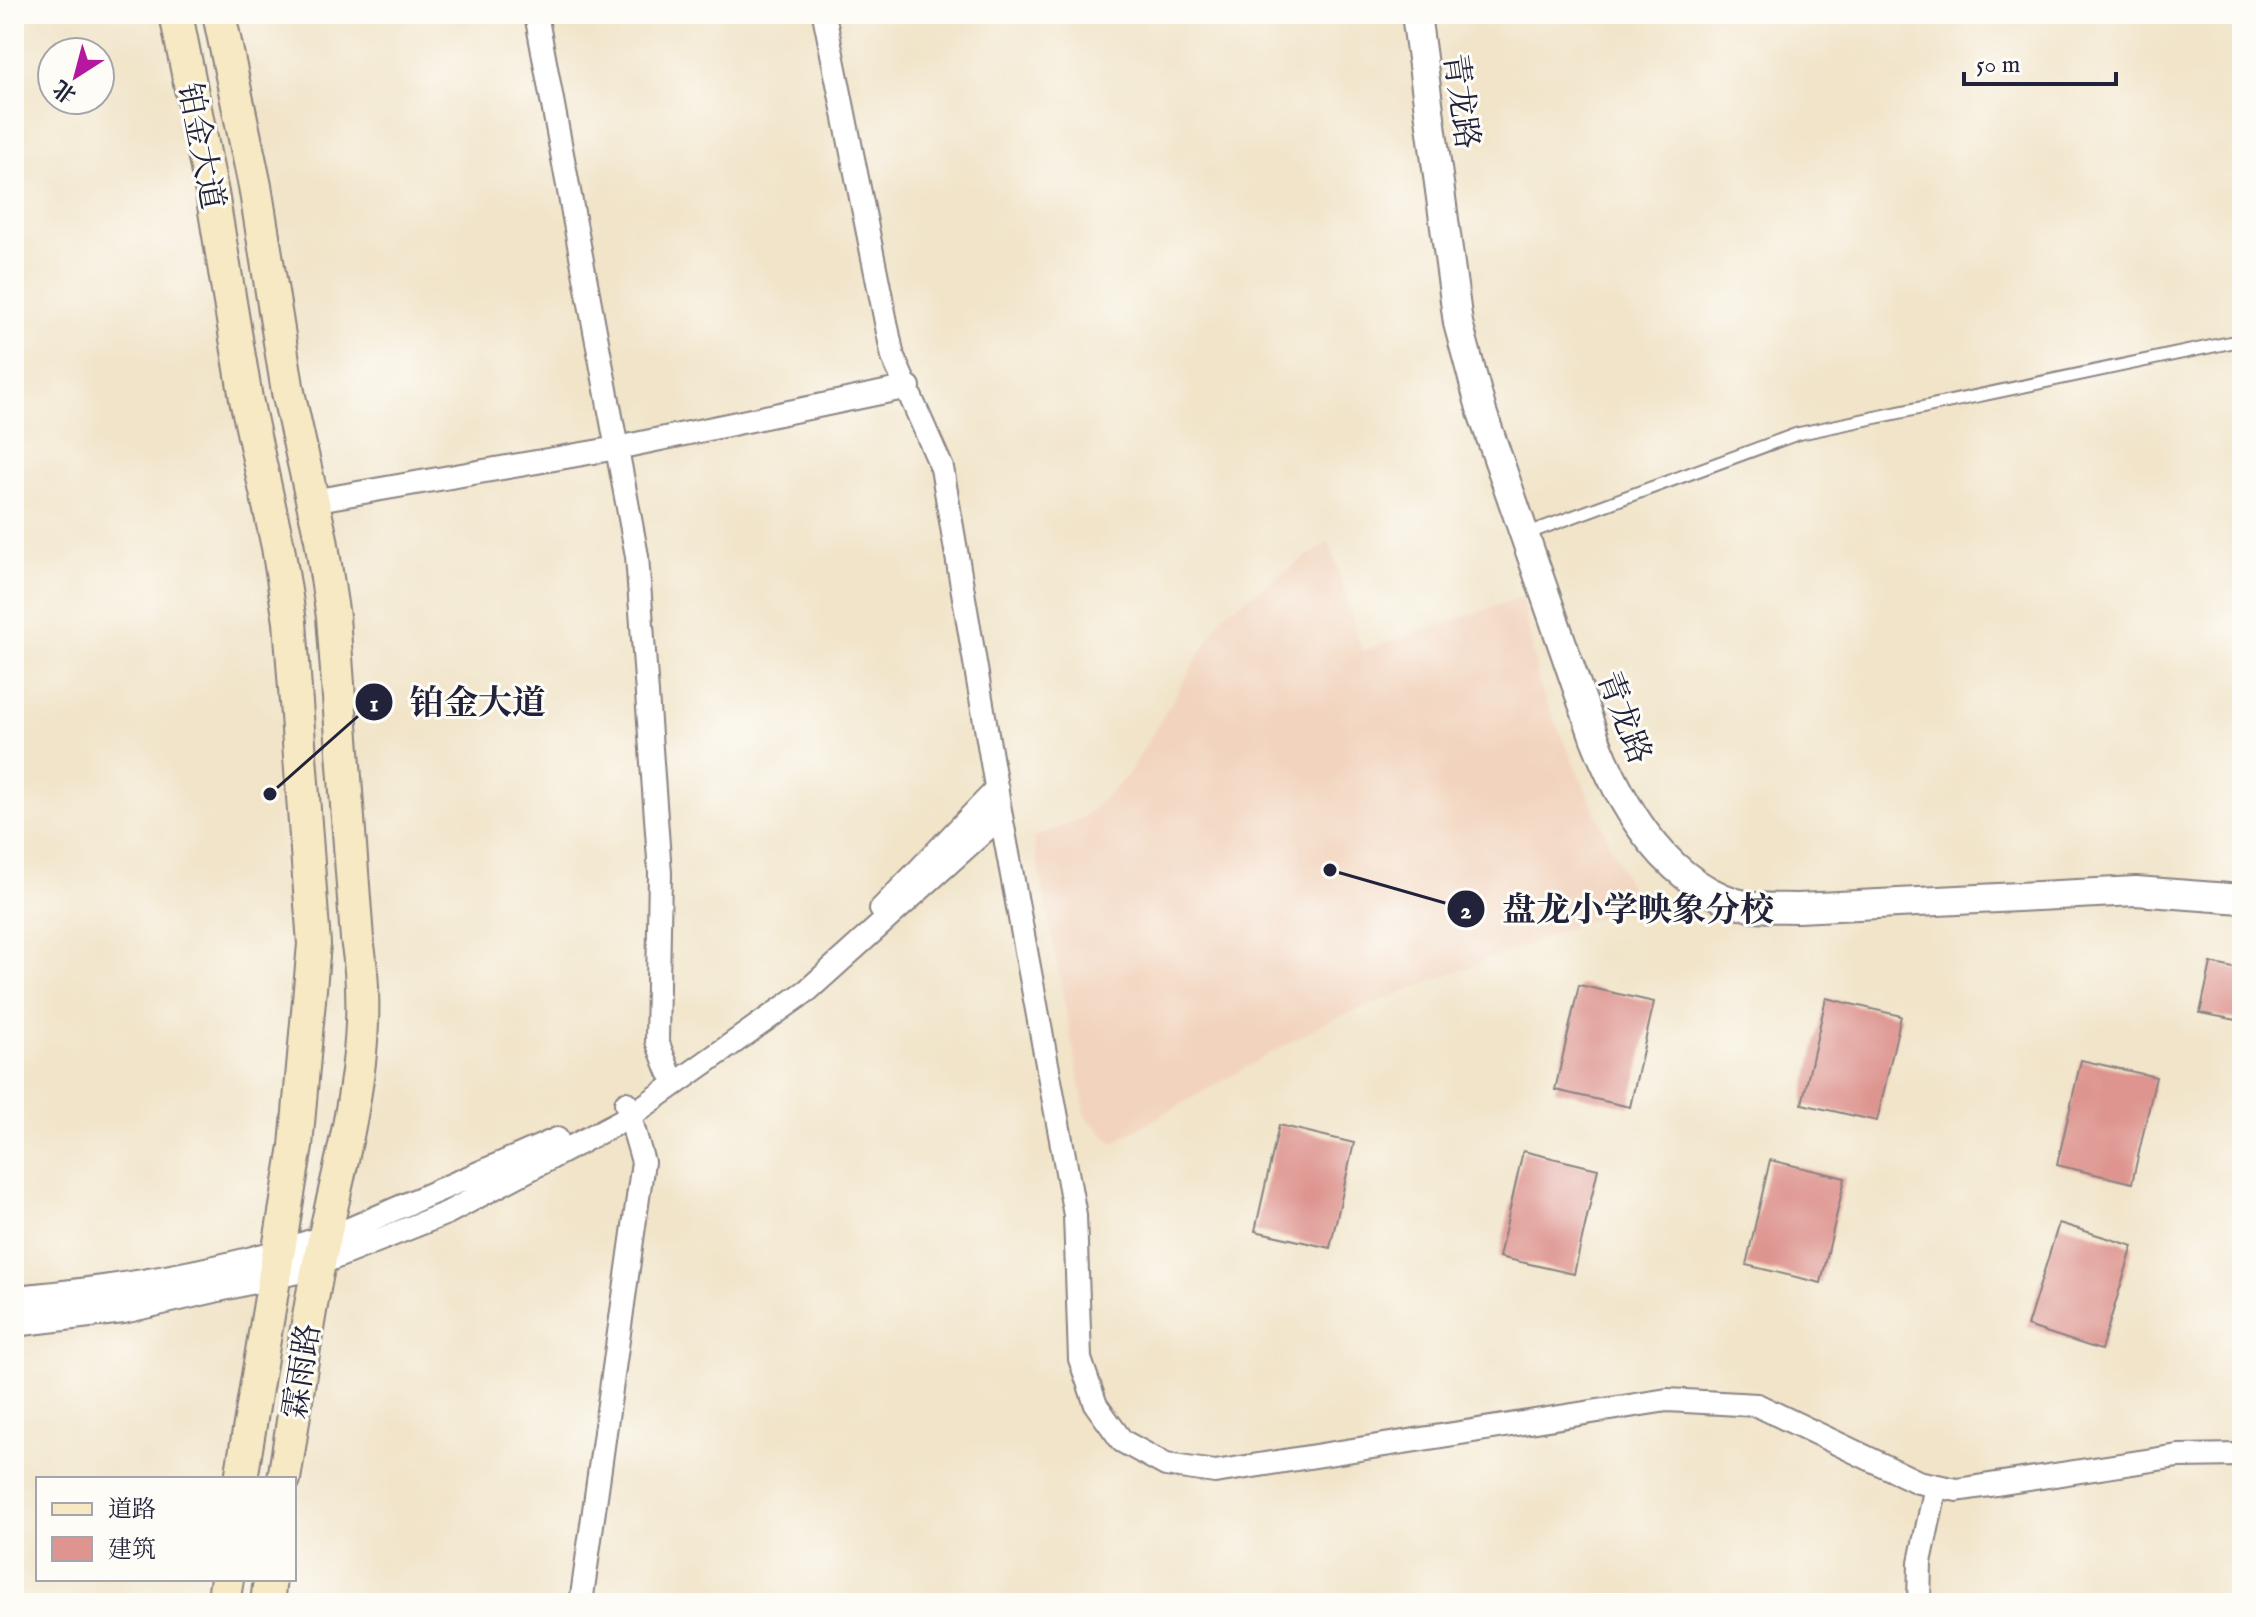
<svg xmlns="http://www.w3.org/2000/svg" width="2256" height="1617" viewBox="0 0 2256 1617" font-family="'IM FELL English','Noto Serif SC',serif">
<style>
.built{fill:#f2d4be}
.building{fill:#de948f}
.lines{fill:none;stroke-linecap:round;stroke-linejoin:round}
.service-casing{stroke:#8a8382;stroke-width:15}
.minor-casing{stroke:#8a8382;stroke-width:26}
.tertiary-casing{stroke:#8a8382;stroke-width:32}
.secondary-casing{stroke:#8a8382;stroke-width:36}
.service{stroke:#fff;stroke-width:11}
.minor{stroke:#fff;stroke-width:22}
.tertiary{stroke:#fff;stroke-width:28}
.secondary{stroke:#f6e9c3;stroke-width:32}
.labels{text-anchor:middle;stroke-width:6;stroke-linejoin:round;paint-order:stroke}
.street-label{font-size:32px;fill:#22223b;stroke:#fdfcf7}
.leader{fill:none;stroke:#22223b;stroke-width:3}
.callout-dot{fill:#22223b;stroke:#fdfcf7;stroke-width:3}
.mark-label{font-size:24px;text-anchor:middle;font-weight:bold;fill:#fff}
.callout-label{font-size:34px;text-anchor:middle;font-weight:bold;fill:#22223b;stroke:#fdfcf7;stroke-width:6;stroke-linejoin:round;paint-order:stroke}
</style>
<rect width="100%" height="100%" fill="#fdfcf7"/>
<filter id="ink" filterUnits="userSpaceOnUse"><feTurbulence type="fractalNoise" baseFrequency=".0125" numOctaves="2"/><feDisplacementMap in="SourceGraphic" scale="16" xChannelSelector="R" yChannelSelector="G"/><feConvolveMatrix kernelMatrix="1 2 1 2 8 2 1 2 1" color-interpolation-filters="sRGB"/></filter>
<filter id="wash" filterUnits="userSpaceOnUse"><feTurbulence type="fractalNoise" baseFrequency=".006" numOctaves="4" result="noise"/><feDisplacementMap in="SourceGraphic" scale="32" xChannelSelector="R" yChannelSelector="G"/><feGaussianBlur stdDeviation="1.8" result="paint"/><feColorMatrix in="noise" values="0 0 0 0 0 0 0 0 0 0 0 0 0 0 0 0 0 1.4 0 .05"/><feComposite in="paint" operator="in"/></filter>
<g filter="url(#wash)">
<rect width="100%" height="100%" fill="#f1e4c9"/>
<path class="built" d="M1329,541L1362,651L1522,597L1540,688L1636,902L1324,1023L1113,1143L1086,1117L1033,838L1084,817L1127,776L1224,614Z"/>
<g id="blocks">
<path class="building" d="M2211,963L2242,970V1021L2200,1013Z
M1579,985L1654,1002L1630,1107L1555,1090Z
M1826,998L1901,1016L1877,1121L1802,1104Z
M2081,1060L2156,1077L2132,1183L2057,1165Z
M1279,1125L1354,1143L1330,1248L1255,1231Z
M1523,1151L1598,1169L1574,1274L1499,1257Z
M1770,1160L1845,1178L1821,1283L1746,1265Z
M2059,1223L2133,1246L2101,1350L2027,1326Z"/>
</g>
</g>
<g filter="url(#ink)">
<use href="#blocks" fill-opacity="0" stroke="#8a8382" stroke-width="2"/>
<g class="lines">
<defs>
<path id="service" d="M1526,534L1797,434L2242,340"/>
<path id="minor" d="M536,14L637,556L660,873L657,1041L669,1072
M824,14L893,357L942,468L1001,816L1075,1215L1080,1359L1096,1405L1122,1441L1166,1465L1215,1472L1667,1400L1757,1405L1918,1482L1957,1490L2178,1456L2242,1455
M312,501L617,448L909,387
M881,909L997,789
M324,1240L557,1139
M319,1264L447,1213L630,1116L808,990L1001,816
M581,1603L643,1162L626,1103
M1919,1603L1920,1562L1936,1486"/>
<path id="tertiary" d="M1416,14L1458,323L1482,412L1595,739C1622,808 1669,889 1748,906C1764,909 1782,907 1798,908L2136,891L2242,899
M14,1300C118,1291 225,1273 324,1240
M14,1322L123,1309L319,1264"/>
<path id="secondary" d="M176,14L212,193L246,399L278,547L290,622L314,944L296,1146L241,1479
M219,14L255,186L288,392L321,539L333,617L357,939C376,1049 341,1156 319,1263C304,1334 296,1407 284,1479
M223,1603L227,1579
M267,1603L270,1579"/>
</defs>
<use href="#service" class="service-casing"/>
<use href="#minor" class="minor-casing"/>
<use href="#tertiary" class="tertiary-casing"/>
<use href="#secondary" class="secondary-casing"/>
<use href="#service" class="service"/>
<use href="#minor" class="minor"/>
<use href="#tertiary" class="tertiary"/>
<use href="#secondary" class="secondary"/>
</g>
</g>
<g class="labels">
<g class="street-label">
<text transform="translate(1462 101) rotate(82)" y="11">青龙路</text>
<text transform="translate(202 146) rotate(79)" y="11">铂金大道</text>
<text transform="translate(1625 717) rotate(69)" y="11">青龙路</text>
<text transform="translate(301 1371) rotate(-81)" y="11">霖雨路</text>
</g>
</g>
<path class="leader" d="M270 794L374 702M1330 870L1466 909"/>
<g class="callout-dot">
<circle cx="270" cy="794" r="8"/>
<circle cx="1330" cy="870" r="8"/>
<circle cx="374" cy="702" r="20"/>
<circle cx="1466" cy="909" r="20"/>
</g>
<g class="mark-label">
<text x="374" y="711">1</text>
<text x="1466" y="918">2</text>
</g>
<g class="callout-label">
<text x="478" y="714">铂金大道</text>
<text x="1638" y="921">盘龙小学映象分校</text>
</g>
<rect width="2256" height="1617" fill="none" stroke="#fdfcf7" stroke-width="48"/>
<rect x="36" y="1477" width="260" height="104" fill="#fdfcf7" stroke="#a5a5ac" stroke-width="2"/>
<rect x="52" y="1503" width="40" height="12" fill="#f6e9c3" stroke="#a5a5ac" stroke-width="2"/>
<text x="108" y="1517" font-size="24" fill="#22223b">道路</text>
<rect x="52" y="1537" width="40" height="24" fill="#de948f" stroke="#a5a5ac" stroke-width="2"/>
<text x="108" y="1557" font-size="24" fill="#22223b">建筑</text>
<g transform="translate(76 76) rotate(216)"><circle r="38" fill="#fdfcf7" stroke="#a5a5ac" stroke-width="2"/>
<path d="M0-6L14 30L0 20L-14 30Z" fill="#b5179e"/>
<text y="-12" font-size="22" font-weight="bold" text-anchor="middle" fill="#22223b">北</text>
</g>
<path d="M1964 72v12h152v-12" fill="none" stroke="#22223b" stroke-width="4"/>
<text x="1976" y="72" font-size="24" fill="#22223b" stroke="#fdfcf7" stroke-width="6" paint-order="stroke">50 m</text>
</svg>
